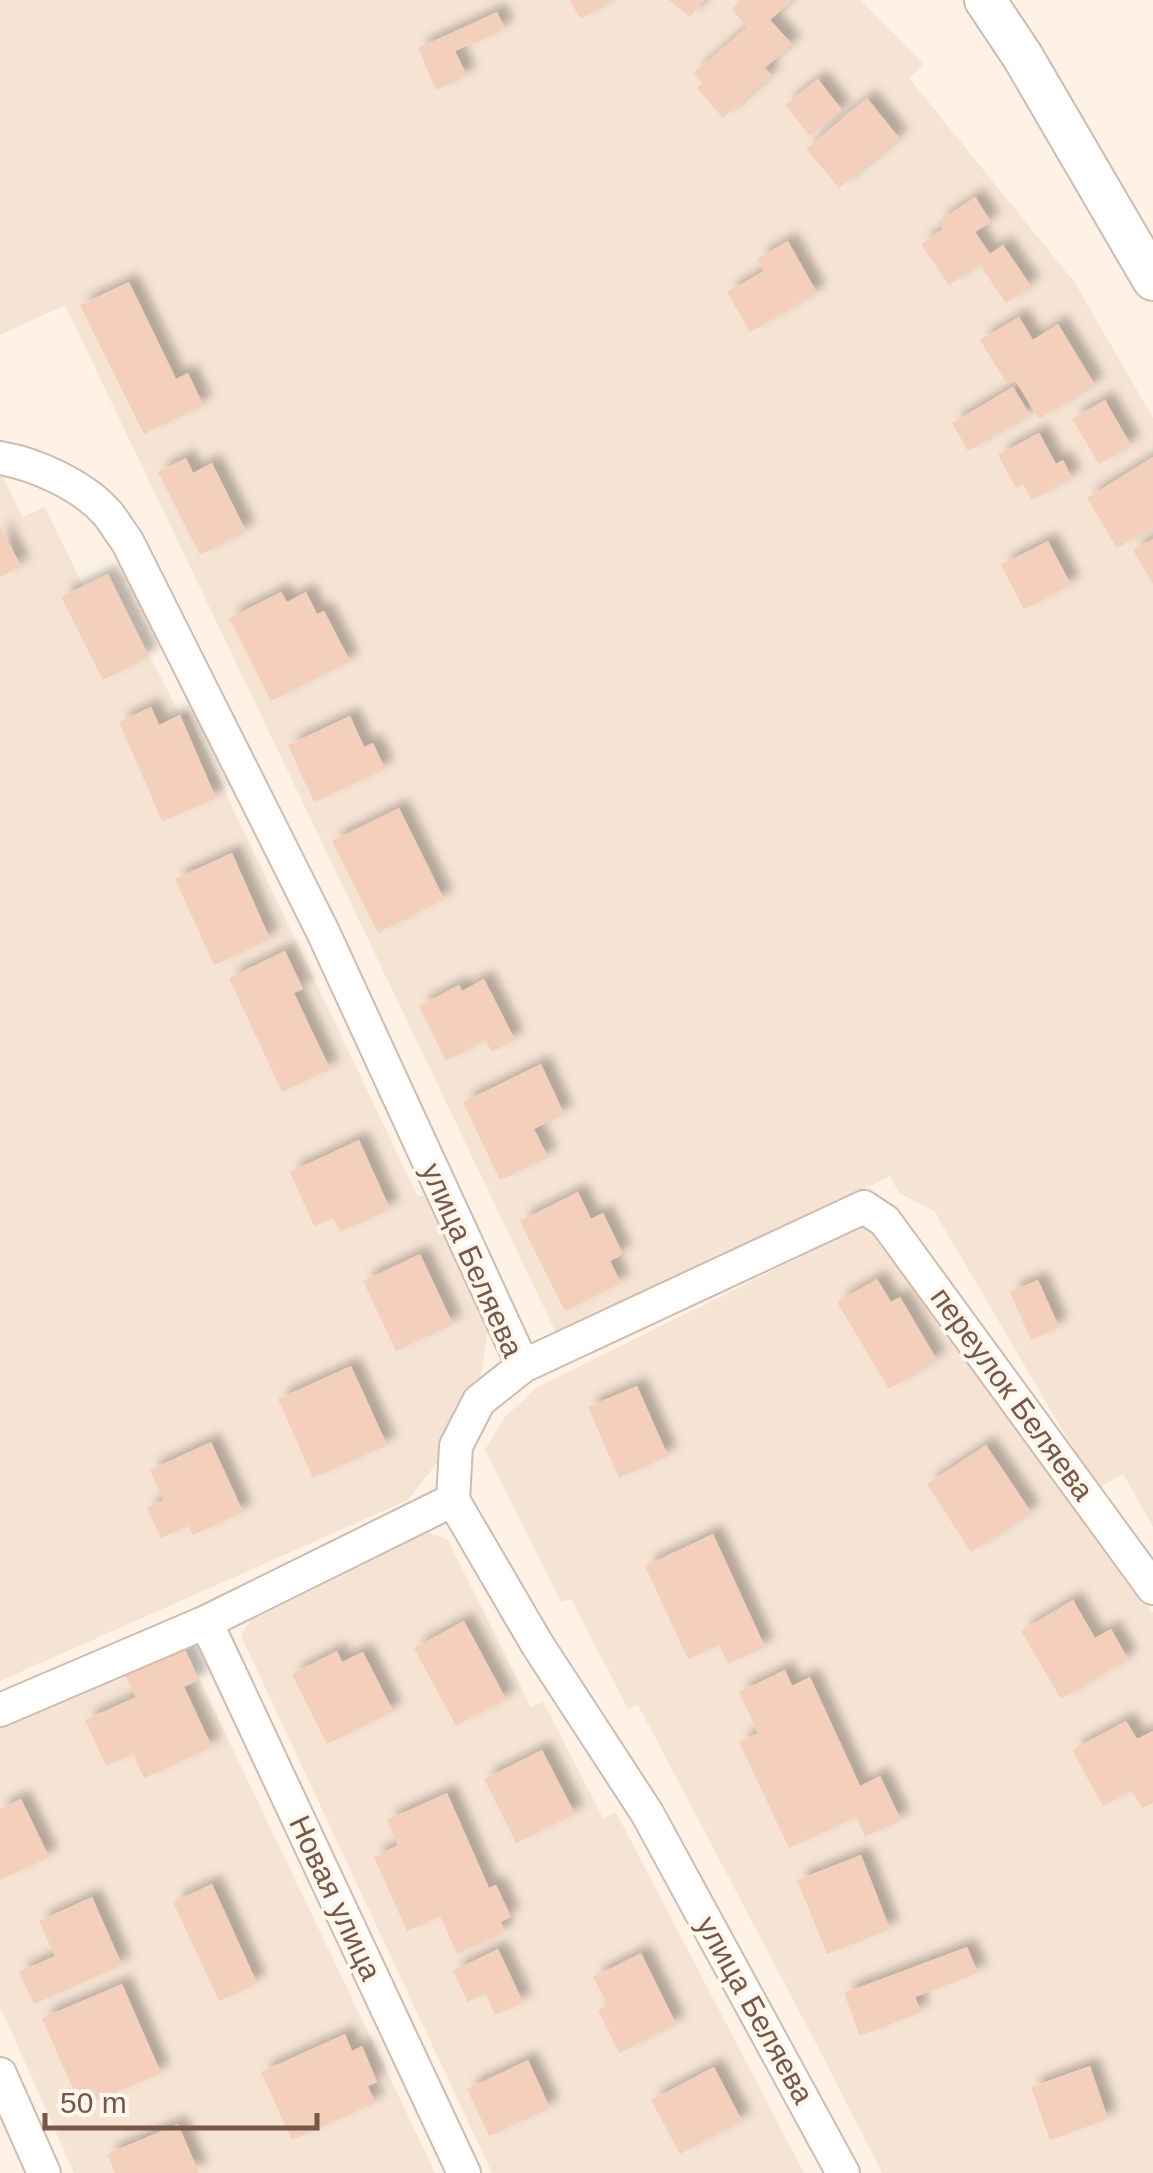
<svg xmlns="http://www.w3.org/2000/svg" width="1153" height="2173" viewBox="0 0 1153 2173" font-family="Helvetica,sans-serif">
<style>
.residential{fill:#f5e4d3}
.building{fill:#f4cfbb;filter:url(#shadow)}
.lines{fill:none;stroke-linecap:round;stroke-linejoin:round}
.minor-casing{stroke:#d1bbad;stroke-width:36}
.tertiary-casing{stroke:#d1bbad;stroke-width:44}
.minor{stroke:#fff;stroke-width:32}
.tertiary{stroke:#fff;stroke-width:40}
.labels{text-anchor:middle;stroke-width:8;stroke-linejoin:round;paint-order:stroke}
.street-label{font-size:30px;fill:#775749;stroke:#fff7ec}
</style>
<defs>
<filter id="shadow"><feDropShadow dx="9" dy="-9" stdDeviation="5" flood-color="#0004"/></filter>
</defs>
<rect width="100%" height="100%" fill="#fdf2e5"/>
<path class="residential" d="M0,0H861L924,64L909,78L1075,283L1153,418V1527L1123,1474L1097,1489L934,1211L899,1193L890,1176L560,1341L65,305L0,335Z
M0,471L23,517L45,507L83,586L108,574L180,715L187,712L418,1197L426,1195L488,1327L481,1375L444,1454L408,1500L0,1681Z
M867,1224L1153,1613V2173H882L820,2051L638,1705L628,1709L571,1599L561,1602L485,1450L504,1418L536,1388Z
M424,1531L448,1540L531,1707L543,1701L603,1818L616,1812L804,2173H492L241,1636L255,1612Z
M183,1645L401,2101L435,2173H74L0,2006V1727Z"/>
<path class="building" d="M569,0H611L581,19Z
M669,0H704L690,17Z
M742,0H792L770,20L792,44L765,68L771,75L723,118L697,88L703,83L694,73L747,27L732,9Z
M497,12L505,29L455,51L467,76L436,90L418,48Z
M818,79L842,110L810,136L785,105Z
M867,98L899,138L839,188L806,149Z
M975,197L991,222L975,232L990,254L1003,245L1031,286L1006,303L979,264L949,285L921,244L943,229L938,222Z
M788,241L817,293L750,332L727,292L764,271L757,259Z
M129,282L176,379L188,373L203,405L144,434L80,305Z
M1019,317L1033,340L1058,324L1095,385L1039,419L1015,380L1007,384L980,340Z
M1013,387L1030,415L968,451L952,423Z
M1105,400L1131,445L1099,464L1072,419Z
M1039,433L1056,464L1063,460L1072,478L1032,500L1023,484L1016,488L998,455Z
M1153,457V527L1117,548L1087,498Z
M186,458L193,473L212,463L246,531L200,555L158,472Z
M0,527L21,566L0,577Z
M1153,539V584L1133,550Z
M1048,541L1071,585L1024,609L1001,565Z
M108,574L149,656L103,680L61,597Z
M281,592L287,602L306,592L317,614L324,611L350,661L271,701L229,618Z
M151,707L159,725L180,715L216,798L162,821L119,722Z
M350,716L364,747L373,743L385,769L314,802L288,745Z
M399,808L444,899L378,933L332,841Z
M232,853L270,939L214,965L175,879Z
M285,951L303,989L294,993L330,1069L282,1092L229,978Z
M484,979L515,1040L492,1052L485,1040L446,1061L419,1006L459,985L462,991Z
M541,1064L564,1114L534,1129L548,1157L500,1180L463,1102Z
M359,1140L390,1209L340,1232L333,1218L314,1226L290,1172Z
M578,1192L591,1219L603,1213L623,1254L610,1261L621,1283L565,1311L520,1221Z
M420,1254L453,1324L396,1351L363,1281Z
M877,1279L891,1302L900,1297L937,1360L889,1389L837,1302Z
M1038,1280L1059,1327L1031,1340L1010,1292Z
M351,1366L387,1445L313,1478L278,1399Z
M637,1386L668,1456L619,1478L588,1407Z
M211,1442L243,1512L193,1535L188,1525L161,1538L147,1508L163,1500L150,1470Z
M986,1445L1031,1512L971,1552L927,1484Z
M713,1534L765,1647L728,1664L719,1645L688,1659L645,1566Z
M1073,1600L1095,1638L1111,1629L1128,1659L1061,1699L1021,1631Z
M464,1621L506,1699L456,1726L414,1648Z
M183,1645L199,1680L184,1687L212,1747L144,1778L133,1754L106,1766L85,1720L136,1697L124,1672Z
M337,1651L342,1662L363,1652L393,1711L327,1744L292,1674Z
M785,1670L792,1686L810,1677L860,1786L880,1776L901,1820L865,1837L856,1817L789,1848L739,1742L758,1733L739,1692Z
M1126,1721L1137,1739L1153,1731V1803L1142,1808L1132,1790L1103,1806L1072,1750Z
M542,1750L575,1814L516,1843L484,1779Z
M447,1793L489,1888L496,1885L511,1917L501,1922L505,1932L457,1954L440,1916L407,1931L374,1857L398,1845L387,1820Z
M21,1799L49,1857L0,1880V1809Z
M861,1855L890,1929L827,1954L797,1880Z
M212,1884L257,1983L219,2001L173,1902Z
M92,1897L122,1965L34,2004L19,1972L55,1956L39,1921Z
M967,1947L978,1973L915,1997L921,2012L860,2036L844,1993Z
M498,1949L523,2002L495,2015L485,1993L468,2002L453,1971Z
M641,1953L676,2024L619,2053L598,2010L608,2005L593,1977Z
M122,1984L161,2073L81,2107L42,2018Z
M345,2034L352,2051L362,2046L377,2082L368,2086L375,2103L292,2140L261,2072Z
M528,2060L550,2108L489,2136L467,2089Z
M1090,2066L1108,2119L1050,2140L1031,2087Z
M714,2067L742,2121L680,2154L651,2100Z
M178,2124L199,2173H115L107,2154Z"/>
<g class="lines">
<defs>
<path id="minor" d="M0,458C36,464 84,486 108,514C115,523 120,532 127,541L323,932L523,1366L479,1401L456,1446L453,1500L537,1644L647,1813L843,2173
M523,1366L864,1207L885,1221L1153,1588
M206,1622L464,2173
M0,1710L206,1622L453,1500
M0,2074L44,2173"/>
<path id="tertiary" d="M985,0L1023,57L1153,280"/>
</defs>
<use href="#minor" class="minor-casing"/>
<use href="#tertiary" class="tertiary-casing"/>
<use href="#minor" class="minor"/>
<use href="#tertiary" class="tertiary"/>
</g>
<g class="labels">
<g class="street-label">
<text transform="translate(472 1260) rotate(66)" y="10">улица Беляева</text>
<text transform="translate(1012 1394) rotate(54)" y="10">переулок Беляева</text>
<text transform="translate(335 1898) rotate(65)" y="10">Новая улица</text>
<text transform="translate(755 2010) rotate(61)" y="10">улица Беляева</text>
</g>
</g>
<path d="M45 2113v15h272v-15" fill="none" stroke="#775749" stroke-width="5"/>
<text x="60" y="2113" font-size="30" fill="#775749" stroke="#fff7ec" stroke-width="8" paint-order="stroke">50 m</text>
</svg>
